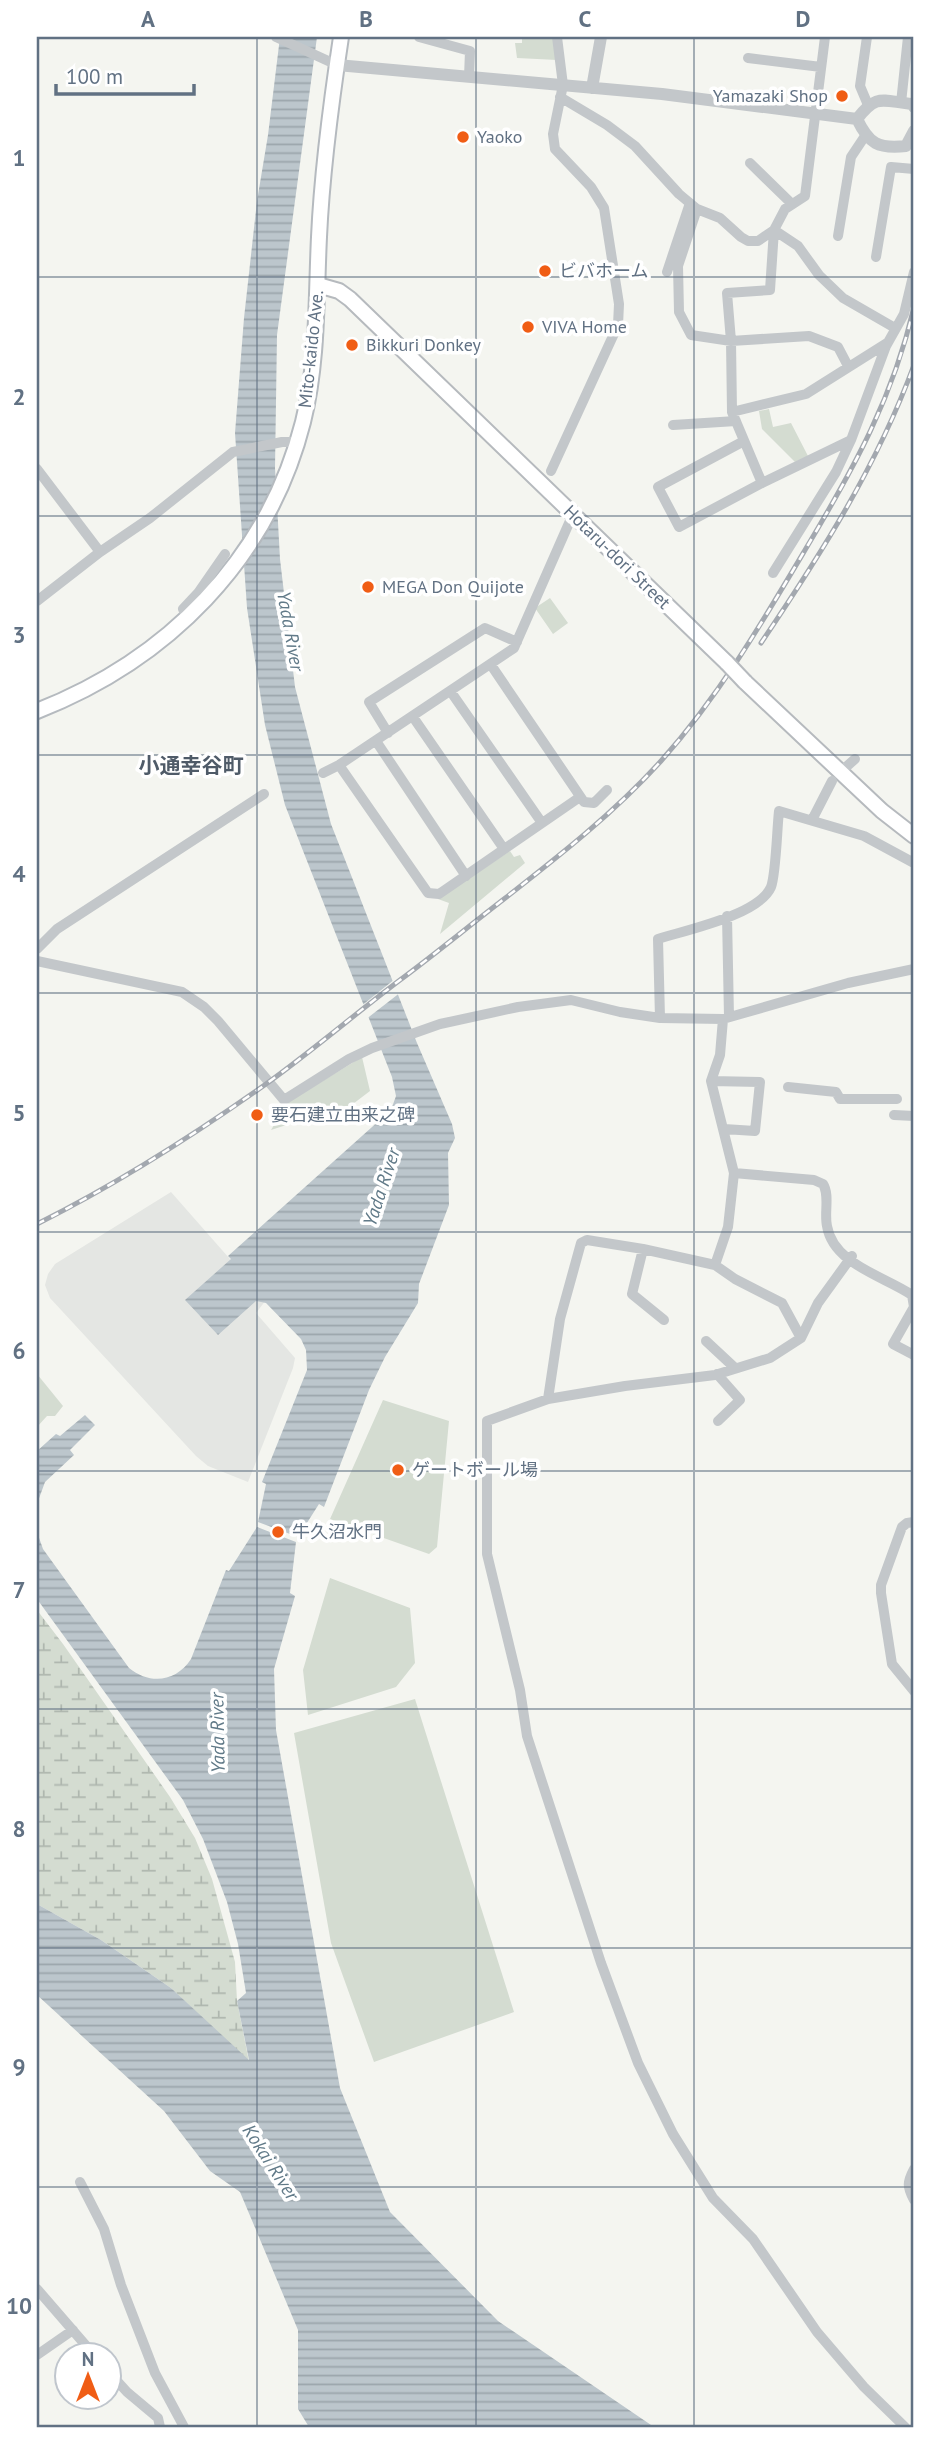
<svg xmlns="http://www.w3.org/2000/svg" width="951" height="2464" viewBox="0 0 951 2464" font-family="'PT Sans','Noto Sans JP',sans-serif">
<style>
.built{fill:#e4e6e3}
.wetland{fill:url(#wetland-marsh)}
.park{fill:#d4dcd1}
.water{fill:url(#water-rules)}
.pier{fill:#f4f5f0}
.lines{fill:none;stroke-linecap:round;stroke-linejoin:round}
.secondary-casing{stroke:#b5babf;stroke-width:18}
.primary-casing{stroke:#b6babe;stroke-width:18}
.minor{stroke:#c3c7ca;stroke-width:10}
.tertiary{stroke:#c3c7ca;stroke-width:12}
.secondary{stroke:#fff;stroke-width:14}
.primary{stroke:#fff;stroke-width:14}
.rail-casing{stroke:#a3a8af;stroke-width:5}
.rail{stroke:#fff;stroke-width:2.5;stroke-dasharray:8;stroke-linecap:butt}
.primary-bridge-casing{stroke:#b6babe;stroke-width:18;stroke-linecap:butt}
.primary-bridge{stroke:#fff;stroke-width:14}
.grid{fill:none;stroke:#617183;stroke-width:2;stroke-opacity:0.55}
.poi-dot{fill:#f05d15;stroke:#fff;stroke-width:2.5}
.labels{text-anchor:middle;stroke-width:7;stroke-linejoin:round;paint-order:stroke}
.poi-label{font-size:18px;fill:#617183;stroke:#fff;text-anchor:start}
.street-label{font-size:18px;fill:#617183;stroke:#fff}
.water-label{font-size:19px;font-style:italic;fill:#617a88;stroke:#fff}
.quarter-label{font-size:21px;font-weight:bold;fill:#4f5b68;stroke:#fff}
.neatline{fill:none;stroke:#617183;stroke-width:2.5}
.grid-label{font-size:23px;text-anchor:middle;font-weight:bold;fill:#617183}
</style>
<defs>
<pattern id="wetland-marsh" width="20" height="14" patternUnits="userSpaceOnUse" patternTransform="scale(1.75)"><rect width="20" height="14" fill="#d4dcd1"/><path d="M1 5h8M5 5V1M11 12h8M15 12V8" fill="none" stroke="#afb7af"/></pattern>
<pattern id="water-rules" width="6" height="5" patternUnits="userSpaceOnUse" patternTransform="scale(1.75)"><rect width="6" height="5" fill="#bcc6cc"/><path d="M0 2.5h6" fill="none" stroke="#9ca5ab"/></pattern>
</defs>
<rect width="100%" height="100%" fill="#f4f5f0"/>
<path class="built" d="M171,1192L266,1300L256,1313L295,1358L293,1368L248,1482L208,1466L196,1456L50,1298L45,1285L48,1274L55,1264Z"/>
<path class="wetland" d="M37,1610L63,1644L170,1797L195,1838L212,1879L235,1962L237,2001L249,2062L171,1988L101,1940L37,1904Z"/>
<path class="park" d="M522,37H555L557,60L517,58L515,43H522Z
M769,409L773,427L791,423L808,456L795,462L762,429L759,411Z
M550,598L568,623L553,634L535,608Z
M510,851L514,857L520,855L525,863L440,934L449,903L438,899Z
M362,1057L370,1091L341,1113H323L271,1130L288,1102Z
M37,1374L63,1406L55,1416H47L37,1427Z
M383,1400L449,1421L437,1547L429,1554L330,1519Z
M330,1578L410,1608L415,1663L396,1687L308,1715L303,1670Z
M415,1699L514,2012L374,2062L331,1943L294,1733Z"/>
<path class="water" d="M280,37H317L277,335L275,468L280,559L295,687L331,824L417,1043L452,1124L455,1138L448,1153L449,1205L419,1284L418,1303L385,1357L369,1390L324,1507L319,1504L298,1537L258,1522L266,1484L262,1482L307,1370L306,1350L301,1339L266,1303L256,1301L218,1335L185,1300L231,1259L228,1256L391,1110L396,1096L392,1077L285,805L265,725L247,608L235,433L244,318L257,201L268,135Z
M85,1415L95,1425L70,1450L74,1455L45,1482L37,1504V1451L56,1434L60,1436Z
M257,1527L296,1542L290,1593L295,1596L274,1669L276,1730L340,2088L390,2212L498,2321L654,2427H309L298,2409V2330L240,2192L210,2171L164,2111L37,1995V1904L101,1940L171,1988L249,2060L237,2001L246,1993L238,1944L227,1902L203,1839L183,1800L37,1599V1532L43,1549L129,1668C150,1685 176,1682 191,1659L226,1570L229,1571Z"/>
<path class="pier" d="M395,979L401,992L365,1020L360,1007Z"/>
<g class="lines">
<defs>
<path id="secondary" d="M37,711C167,660 268,560 303,422C318,362 316,299 319,237C322,170 331,103 341,37"/>
<path id="primary" d="M318,285L339,291L350,299L727,663
M745,682L882,811L914,836"/>
</defs>
<use href="#secondary" class="secondary-casing"/>
<use href="#primary" class="primary-casing"/>
<path class="minor" d="M276,37L337,65
M419,37L470,51L469,77
M825,37L805,196L785,209L774,230L770,290L727,293L731,341L732,412L762,483L851,440
M867,37L860,86L868,105
M748,58L821,67
M560,97L607,125L635,146L679,194L697,209L720,218L741,237L748,241H758L774,230
M901,103L908,37
M750,163L792,204
M697,209L678,266L679,312L691,335L731,341L809,336L838,347L848,366
M774,230L798,246L819,275L843,298L895,328
M838,236L851,157L865,136
M876,257L891,167L914,169
M667,272L690,203
M732,412L806,394L887,343
M673,425L736,421
M744,441L658,487L679,527L762,483
M37,469L100,552
M551,471L618,325L619,304L604,208L591,187L555,149L553,134L563,85L557,37
M773,573L836,472L851,440L886,346L904,314L914,272
M37,601L100,552L150,518L233,452L282,442H297
M188,619L183,609L198,593L225,554
M491,665L584,802L594,803L607,790
M451,692L542,823
M413,717L504,849
M388,733L369,702L485,628L517,642
M376,741L466,876
M339,765L428,893L439,894L580,797
M846,767L855,759
M323,773L339,765L514,648L573,514
M812,820L832,781
M727,916L729,1017
M37,949L57,929L264,794
M37,961L182,992L204,1007L218,1021L284,1100L349,1059L372,1048L440,1024L518,1007L571,1000L620,1012L660,1018L723,1019L848,983L914,969
M660,1018L658,939C686,930 759,915 771,887C776,874 777,828 779,811L864,836L914,863
M711,1081L760,1082L755,1131L724,1129
M788,1087L836,1092L840,1099H897
M894,1115L914,1116
M734,1173L814,1180L823,1184C830,1195 824,1213 827,1226C833,1264 884,1276 912,1295L914,1307L893,1344L914,1355
M643,1249L632,1294L664,1320
M852,1256L818,1303L801,1338L770,1358L715,1375L625,1386L548,1399L487,1421V1554L520,1690L527,1736L601,1963L638,2063L673,2134L713,2198L753,2239L817,2332L864,2387L905,2427
M715,1265L728,1227L734,1173L711,1081L720,1055L723,1019
M706,1341L735,1368
M717,1374L740,1400L718,1421
M548,1399L560,1319L581,1243L587,1240L643,1249L715,1265L735,1279L782,1303L801,1338
M914,1522L907,1523L902,1527L881,1585V1593L892,1664L914,1691
M914,2169C907,2182 907,2187 914,2200
M80,2182L104,2229L121,2285L155,2373L184,2427
M37,2289L95,2356
M37,2355L73,2330
M108,2371L127,2392L158,2418L160,2427"/>
<path class="tertiary" d="M337,65L662,94L857,119
M592,88L601,37
M914,107L912,104C882,101 877,93 857,119C869,144 878,149 906,146L914,131"/>
<use href="#secondary" class="secondary"/>
<use href="#primary" class="primary"/>
<defs>
<path id="rail" d="M761,643C821,554 877,466 914,365
M37,1224C115,1185 194,1135 266,1084C312,1051 355,1014 400,980C435,954 469,926 504,899C559,856 614,813 661,761C720,695 763,621 808,545C855,466 893,397 914,307"/>
</defs>
<use href="#rail" class="rail-casing"/>
<use href="#rail" class="rail"/>
<defs>
<path id="primary-bridge" d="M727,663L745,682"/>
</defs>
<use href="#primary-bridge" class="primary-bridge-casing"/>
<use href="#primary-bridge" class="primary-bridge"/>
</g>
<path class="grid" d="M257,37V2427M476,37V2427M694,37V2427M37,277H914M37,516H914M37,755H914M37,993H914M37,1232H914M37,1471H914M37,1709H914M37,1948H914M37,2187H914"/>
<g class="poi-dot">
<circle cx="842" cy="96" r="7"/>
<circle cx="463" cy="137" r="7"/>
<circle cx="545" cy="271" r="7"/>
<circle cx="528" cy="327" r="7"/>
<circle cx="352" cy="345" r="7"/>
<circle cx="368" cy="587" r="7"/>
<circle cx="257" cy="1115" r="7"/>
<circle cx="398" cy="1470" r="7"/>
<circle cx="278" cy="1532" r="7"/>
</g>
<g class="labels">
<g class="poi-label">
<text x="828" y="102" text-anchor="end">Yamazaki Shop</text>
<text x="477" y="143">Yaoko</text>
<text x="559" y="277">ビバホーム</text>
<text x="542" y="333">VIVA Home</text>
<text x="366" y="351">Bikkuri Donkey</text>
<text x="382" y="593">MEGA Don Quijote</text>
<text x="271" y="1121">要石建立由来之碑</text>
<text x="412" y="1476">ゲートボール場</text>
<text x="292" y="1538">牛久沼水門</text>
</g>
<g class="street-label">
<text transform="translate(311 349) rotate(-84)" y="6">Mito-kaido Ave.</text>
<text transform="translate(617 557) rotate(44)" y="6">Hotaru-dori Street</text>
</g>
<g class="water-label">
<text transform="translate(291 631) rotate(80)" y="7">Yada River</text>
<text transform="translate(381 1187) rotate(-72)" y="7">Yada River</text>
<text transform="translate(217 1733) rotate(-91)" y="7">Yada River</text>
<text transform="translate(271 2162) rotate(57)" y="7">Kokai River</text>
</g>
<g class="quarter-label">
<text x="191" y="773">小通幸谷町</text>
</g>
</g>
<rect width="951" height="2464" fill="none" stroke="#ffffff" stroke-width="77"/>
<g transform="translate(88 2376)"><circle r="33" fill="#ffffff" stroke="#c0c6cd" stroke-width="2"/>
<path d="M0-5L12 26L0 18L-12 26Z" fill="#f05d15"/>
<text y="-10" font-size="19" font-weight="bold" text-anchor="middle" fill="#617183">N</text>
</g>
<path d="M56 84v10h138v-10" fill="none" stroke="#617183" stroke-width="3.5"/>
<text x="66" y="84" font-size="21" fill="#617183" stroke="#ffffff" stroke-width="5" paint-order="stroke">100 m</text>
<rect x="38" y="38" width="874" height="2388" class="neatline"/>
<g class="grid-label">
<text x="148" y="27">A</text>
<text x="366" y="27">B</text>
<text x="585" y="27">C</text>
<text x="803" y="27">D</text>
<text x="19" y="166">1</text>
<text x="19" y="405">2</text>
<text x="19" y="643">3</text>
<text x="19" y="882">4</text>
<text x="19" y="1121">5</text>
<text x="19" y="1359">6</text>
<text x="19" y="1598">7</text>
<text x="19" y="1837">8</text>
<text x="19" y="2075">9</text>
<text x="19" y="2314">10</text>
</g>
</svg>
